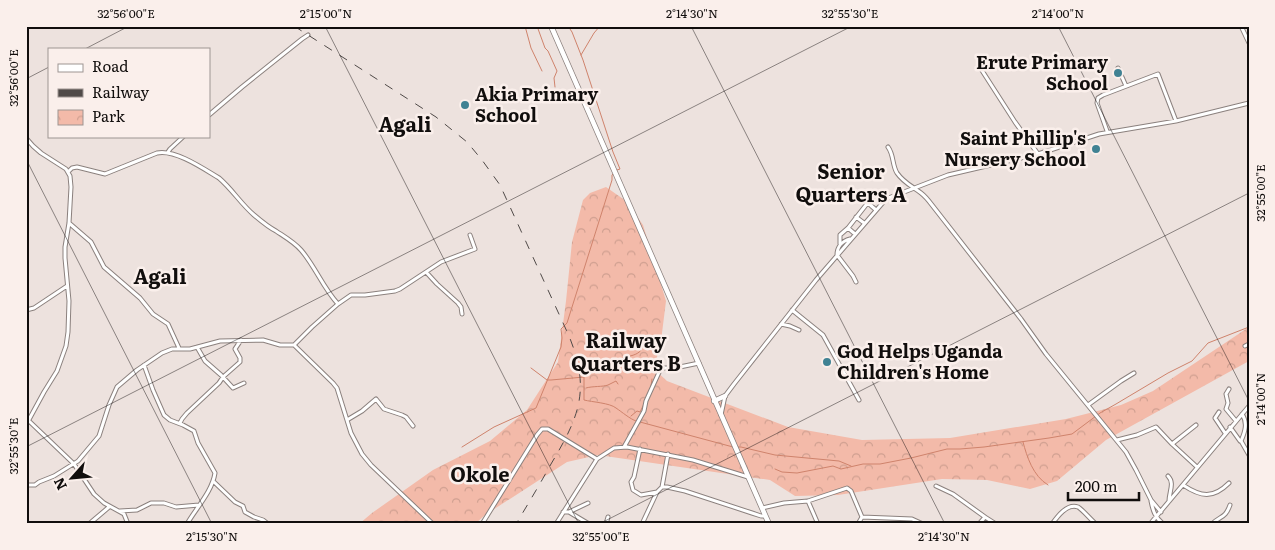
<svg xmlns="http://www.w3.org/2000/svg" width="1275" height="550" viewBox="0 0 1275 550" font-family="Literata,serif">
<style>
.park{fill:url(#park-crowns)}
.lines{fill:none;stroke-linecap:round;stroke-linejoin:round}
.stream{stroke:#cf836c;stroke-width:1}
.minor-casing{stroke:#8b817e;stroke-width:5}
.major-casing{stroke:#8b817e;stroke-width:6}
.minor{stroke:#fff;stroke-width:3}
.major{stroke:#fff;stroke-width:4.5}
.rail{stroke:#504a48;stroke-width:1;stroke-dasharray:9 9;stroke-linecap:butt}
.ticks{fill:none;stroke:#110e0d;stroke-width:1;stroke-opacity:0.45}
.poi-dot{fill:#408293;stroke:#faefeb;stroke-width:2}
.labels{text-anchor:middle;stroke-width:5;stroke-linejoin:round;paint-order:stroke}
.poi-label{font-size:18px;font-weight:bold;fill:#110e0d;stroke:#faefeb;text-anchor:end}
.quarter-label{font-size:20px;font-weight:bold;fill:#110e0d;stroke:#faefeb}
.neatline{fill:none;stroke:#110e0d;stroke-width:2}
.ticks-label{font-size:12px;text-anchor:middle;fill:#110e0d}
</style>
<defs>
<pattern id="park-crowns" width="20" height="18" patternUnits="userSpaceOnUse" patternTransform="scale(1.25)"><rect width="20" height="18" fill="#f3baa9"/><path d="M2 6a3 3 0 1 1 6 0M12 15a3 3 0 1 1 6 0" fill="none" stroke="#cf9f90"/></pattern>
</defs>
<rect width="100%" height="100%" fill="#ede2de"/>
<path class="park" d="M606,187L626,201L643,225L666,301L661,341L654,369L667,381L788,427L862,440L950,438L1066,419L1121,405L1153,391L1249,327V361L1106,440L1057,481L1030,489L987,480L942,479L838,495L795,496L770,480L598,455L567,462L485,515L475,524H359L372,513L433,470L490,441L527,410L558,362L566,301L572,242L583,200L590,193Z"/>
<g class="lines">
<path class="stream" d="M525,26L531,48L542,71
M537,26L545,48L548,51L557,71L554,78L555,87
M568,26L572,32L583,60L613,152L620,169L617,170
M581,55L594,33L600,26
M531,368L547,380H551L584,377V400C592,402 610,403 616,408C622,412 630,419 636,421
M585,376C589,373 594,370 599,369C604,368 606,370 611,368C618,353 635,360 642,349
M651,386L652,379
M586,388C592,386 603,387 608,385C611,384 613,382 616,381L618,384
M631,416L637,411L640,412L644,404
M640,422L733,447
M1023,442C1027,457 1033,476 1048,485
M462,447L494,427L536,408L561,347L562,338L561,329L567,323L612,180V175L614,173
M737,447H741L775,455L839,461L851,466
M775,469L782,472L797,473L833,466L841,469L863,464H880L911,458L947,449H960L984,447L1049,438L1072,434L1100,413L1116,404L1168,373L1192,361L1208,343L1249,327"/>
<defs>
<path id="minor" d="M1241,26L1249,43
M1118,68L1126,86
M981,69L1015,122L1038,154
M209,115L242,87L302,39L308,35
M1107,131L1097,103L1098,98L1103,95L1158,74L1176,121
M26,138L33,146L41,153L66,169L70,176L71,187L69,223L65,247V258L69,301L68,332L66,346L57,371L44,392L26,425
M888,147C894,155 892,165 897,173C904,183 912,186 921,193C925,196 929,201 932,205L1021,319L1046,354L1126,452L1136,470L1151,500L1161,512
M168,152L170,149L184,136
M68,172L72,168L77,167L105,174L157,153C175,149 204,169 219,178C232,189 241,204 254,215C261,221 268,227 276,231C285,237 294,242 301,250C315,266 323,288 338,304L351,295H365L395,291L400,289L441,262L475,249L470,235
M868,203L876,210
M856,217L864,223
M69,223L91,242L104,267L140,298L153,314L168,324L179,348
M855,234L848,228L873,196L878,195L886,199
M850,239C842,241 837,247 837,255L853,276L856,282
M840,244V235L848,228
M426,272L437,284L458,303L461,307L462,314
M26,310L34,308L67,286
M792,310L823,335L859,400
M781,324L790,326L799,330
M294,345L312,327L338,304
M1245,346L1249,344
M197,347L205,361L221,375L233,388L244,383
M144,365L153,390L164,415L170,420L183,425L194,431L198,443L215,473C212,492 196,508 187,524
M1229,389L1226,394L1228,403L1226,409L1236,421
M1088,405L1121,381L1134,373
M1219,412L1215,418L1225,433
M1242,414C1248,423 1245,432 1241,441L1249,455
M721,415L725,396L734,384L816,280L886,199L948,175L1038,154L1099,134L1176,121L1249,103
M347,420L362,411L376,399L384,409L402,415L406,417L413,426
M29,421L74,464L94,494L104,503L124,514L128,524
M180,423L182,419L187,413L219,383L223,377L240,362V358L235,349L241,340
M1230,427L1240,441
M1117,440L1137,435L1156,427L1172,444L1197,467
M1172,444L1196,425
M624,447L644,411L646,401L661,368H675L699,363
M640,449L634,477L631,482L633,490L641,495L657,492
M1168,476C1175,483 1169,492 1169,501
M213,481L235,502L243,506L245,512L254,517L263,520L268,524
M26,485H35L39,482L54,476L78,461L99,436L109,405L117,387L137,370L162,353L172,349H190L220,341L263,340L280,345H294L333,383L337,388L351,433L362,454L371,465L433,524
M1183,485C1201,497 1213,499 1229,483
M936,486L953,494L985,517L979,524
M662,487H667L685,491L752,513L761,516H765
M808,501L818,524
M1151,501C1153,511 1155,517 1163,524
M762,508L784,503L808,501L847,488L851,491L862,517
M120,511L137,510L151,503H164L176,507L199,505
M563,512H569L588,503
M569,512L589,524
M862,517L912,519L923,524
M985,517L996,524
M89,524L109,507
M482,524L537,435L542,429H548L597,459
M556,524L597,459L614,448L627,447L693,460L748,477
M606,524L608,517
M642,524L657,492L662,487L668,454
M858,524L862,517
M1052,524C1057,517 1067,503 1078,507C1082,509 1091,520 1096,524
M1150,524L1249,406
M1212,524C1221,515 1225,519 1230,505"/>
<path id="major" d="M551,26L769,524
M714,401L725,396"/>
</defs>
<use href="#minor" class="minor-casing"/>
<use href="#major" class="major-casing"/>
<use href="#minor" class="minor"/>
<use href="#major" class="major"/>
<path class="rail" d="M294,26L436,117L467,142L482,160L500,185L569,336C591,390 579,417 551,464C540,484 528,504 516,524"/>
</g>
<path class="ticks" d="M325,26L579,524M691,26L945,524M1058,26L1249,401M85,49L129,26M26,79L49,67M26,159L212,524M26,447L852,26M599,524L1249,193"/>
<g class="poi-dot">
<circle cx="1118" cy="73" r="5"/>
<circle cx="465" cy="105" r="5"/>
<circle cx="1096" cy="149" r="5"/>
<circle cx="827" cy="362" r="5"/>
</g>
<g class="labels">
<g class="poi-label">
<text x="1108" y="69">Erute Primary<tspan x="1108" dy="21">School</tspan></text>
<text x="475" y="101" text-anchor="start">Akia Primary<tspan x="475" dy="21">School</tspan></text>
<text x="1086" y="145">Saint Phillip's<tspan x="1086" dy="21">Nursery School</tspan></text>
<text x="837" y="358" text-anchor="start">God Helps Uganda<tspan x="837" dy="21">Children's Home</tspan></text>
</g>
<g class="quarter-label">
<text x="405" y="132">Agali</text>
<text x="851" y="179">Senior<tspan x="851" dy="23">Quarters A</tspan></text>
<text x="160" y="284">Agali</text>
<text x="626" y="348">Railway<tspan x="626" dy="23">Quarters B</tspan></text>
<text x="480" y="482">Okole</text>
</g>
</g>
<rect width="1275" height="550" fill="none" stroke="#faefeb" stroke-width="55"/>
<rect x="48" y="48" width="162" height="90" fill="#faefeb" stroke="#9d9592"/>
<rect x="58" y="64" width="25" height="8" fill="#ffffff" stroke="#9d9592"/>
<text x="92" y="72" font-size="15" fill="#110e0d">Road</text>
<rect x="58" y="89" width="25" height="8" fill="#504a48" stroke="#9d9592"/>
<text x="92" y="98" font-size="15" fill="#110e0d">Railway</text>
<rect x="58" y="110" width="25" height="15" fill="url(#park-crowns)" stroke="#9d9592"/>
<text x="92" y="122" font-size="15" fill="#110e0d">Park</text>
<g transform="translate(72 478) rotate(243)" stroke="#faefeb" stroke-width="4" paint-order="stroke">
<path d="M0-4L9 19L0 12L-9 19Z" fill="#110e0d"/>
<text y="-8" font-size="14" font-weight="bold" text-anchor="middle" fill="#110e0d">N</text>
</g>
<path d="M1068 492v8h71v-8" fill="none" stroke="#110e0d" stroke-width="2.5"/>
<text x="1075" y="492" font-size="15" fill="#110e0d" stroke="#faefeb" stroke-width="4" paint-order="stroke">200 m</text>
<rect x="28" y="28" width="1220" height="494" class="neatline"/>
<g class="ticks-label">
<text x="126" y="18">32°56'00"E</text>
<text x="326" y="18">2°15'00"N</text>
<text x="692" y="18">2°14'30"N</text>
<text x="850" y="18">32°55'30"E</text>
<text x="1058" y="18">2°14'00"N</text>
<text transform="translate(14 78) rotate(-90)" y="4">32°56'00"E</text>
<text transform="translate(1261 193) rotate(-90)" y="4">32°55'00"E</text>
<text transform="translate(1261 399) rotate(-90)" y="4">2°14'00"N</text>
<text transform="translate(14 446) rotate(-90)" y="4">32°55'30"E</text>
<text x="212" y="541">2°15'30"N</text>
<text x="601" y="541">32°55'00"E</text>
<text x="944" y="541">2°14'30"N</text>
</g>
</svg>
